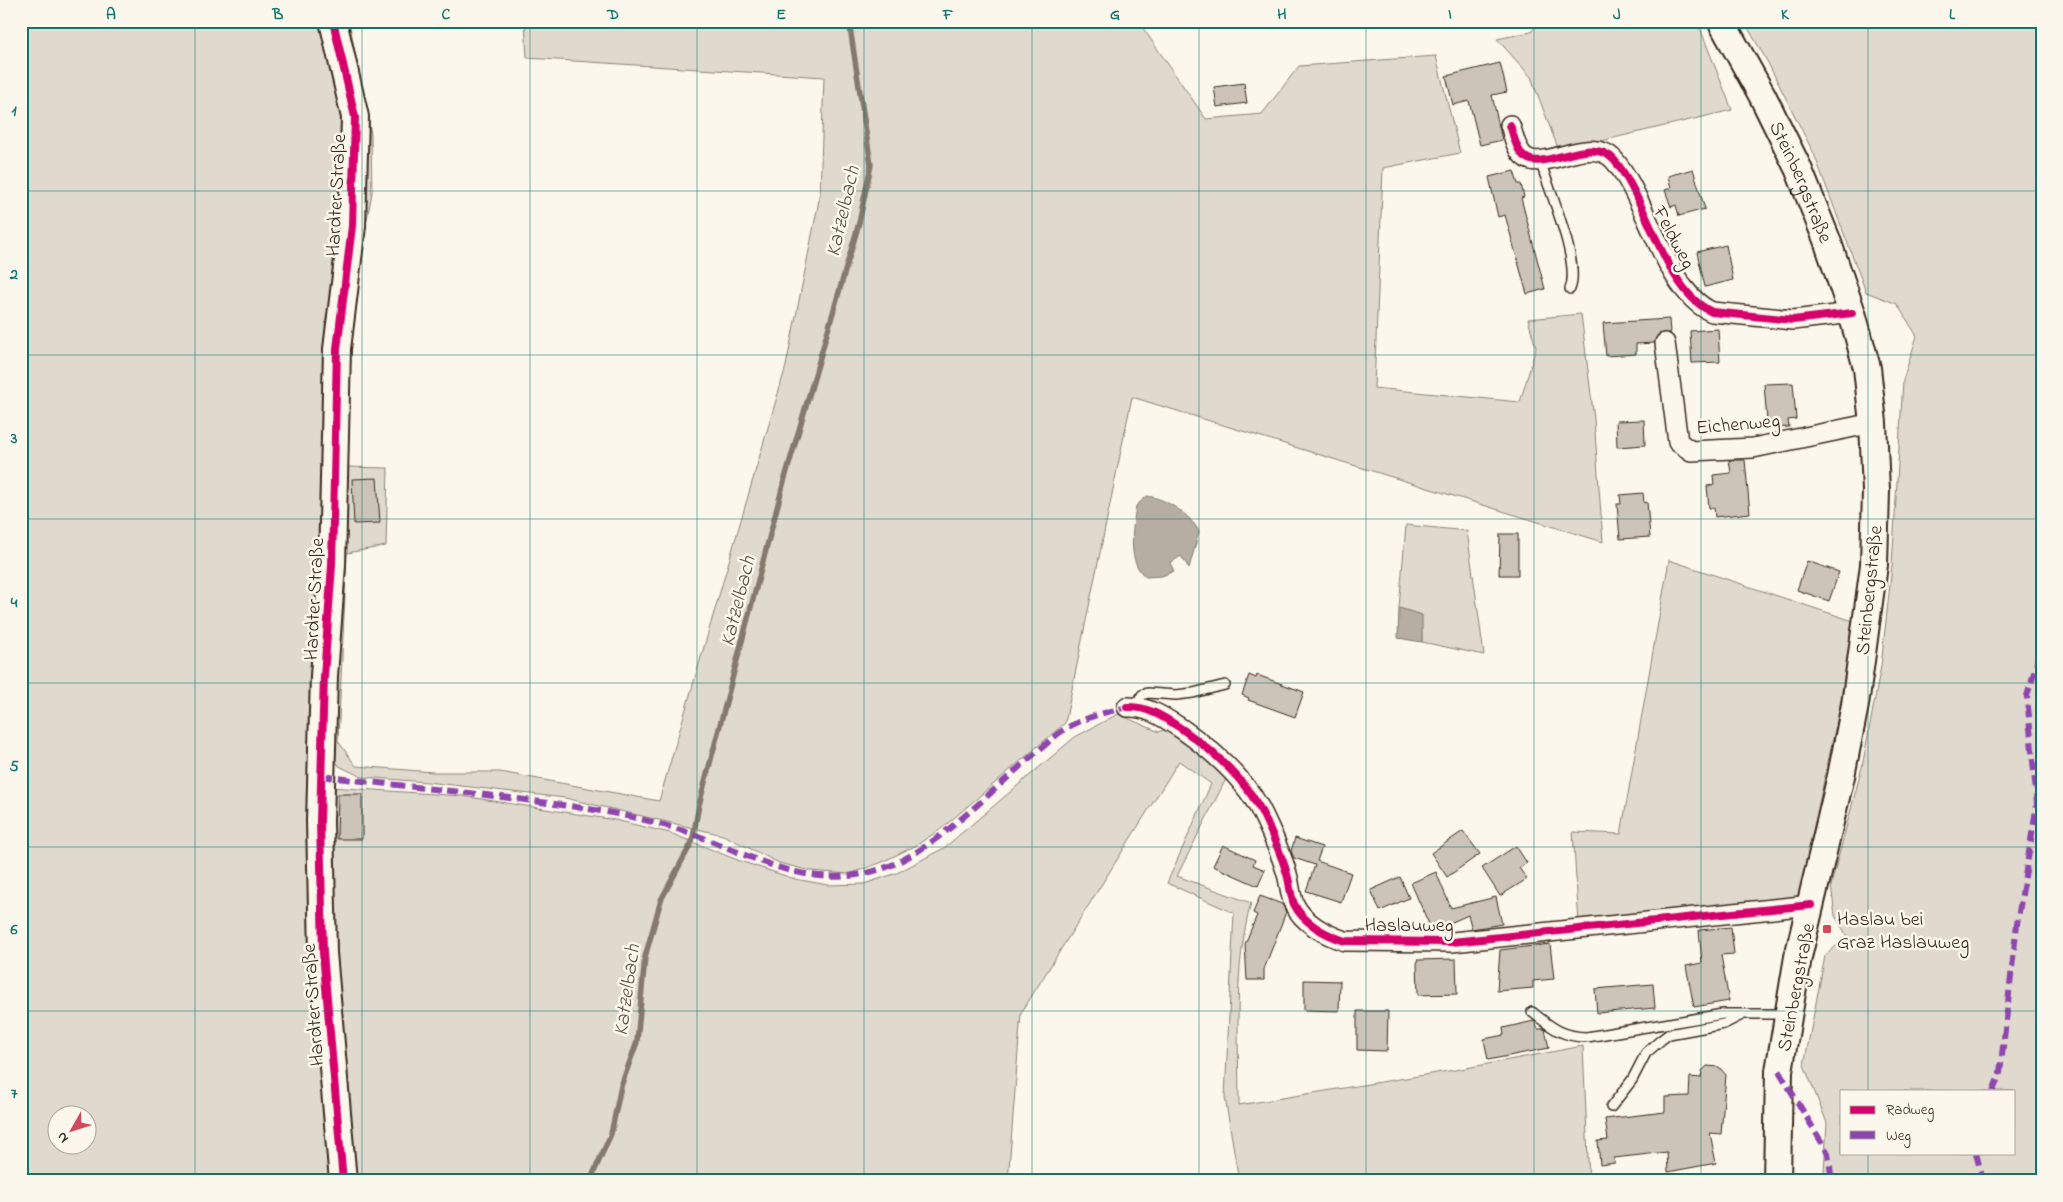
<svg xmlns="http://www.w3.org/2000/svg" width="2063" height="1202" viewBox="0 0 2063 1202" font-family="'Indie Flower',sans-serif">
<style>
.green{fill:#dfd9ce;stroke:#8d8276;fill-rule:evenodd}
.water{fill:#b6aea2;stroke:#85796d}
.lines{fill:none;stroke-linecap:round;stroke-linejoin:round}
.stream{stroke:#85796d;stroke-width:5.5}
.building{fill:#ccc4b9;stroke:#3b2a1e}
.lane-casing{stroke:#3b2a1e;stroke-width:12}
.street-casing{stroke:#3b2a1e;stroke-width:22}
.secondary-casing{stroke:#3b2a1e;stroke-width:30}
.lane{stroke:#fbf7ec;stroke-width:9}
.street{stroke:#fbf7ec;stroke-width:19}
.secondary{stroke:#fbf7ec;stroke-width:26}
.quiet{stroke:#8e44ad;stroke-width:6;stroke-dasharray:12 6;stroke-linecap:butt}
.cycleway-casing{stroke:#fbf7ec;stroke-width:11}
.cycleway{stroke:#d6006c;stroke-width:8}
.grid{fill:none;stroke:#0f766e;stroke-width:1;stroke-opacity:0.55}
.poi-dot{fill:#d1495b;stroke:#fbf7ec;stroke-width:2}
.labels{text-anchor:middle;stroke-width:5;stroke-linejoin:round;paint-order:stroke}
.street-label{font-size:20px;fill:#3b2a1e;stroke:#fbf7ec}
.poi-label{font-size:20px;fill:#3b2a1e;stroke:#fbf7ec;text-anchor:start}
.water-label{font-size:21px;font-style:italic;fill:#605246;stroke:#fbf7ec}
.neatline{fill:none;stroke:#0f766e;stroke-width:2}
.grid-label{font-size:16px;text-anchor:middle;font-weight:bold;fill:#0f766e}
</style>
<rect width="100%" height="100%" fill="#fbf7ec"/>
<filter id="ink" filterUnits="userSpaceOnUse"><feTurbulence type="fractalNoise" baseFrequency=".02" numOctaves="2"/><feDisplacementMap in="SourceGraphic" scale="10" xChannelSelector="R" yChannelSelector="G"/><feConvolveMatrix kernelMatrix="1 2 1 2 8 2 1 2 1" color-interpolation-filters="sRGB"/></filter>
<g filter="url(#ink)">
<path class="green" d="M21,21H325L343,117V187L327,345L336,1181H21ZM58,1114H88V1144H58Z
M340,21H349L371,134L372,193L347,324L344,408L346,467L388,468L386,546L347,553L338,741L356,766L433,772H500L659,801L786,366L820,195L824,77L527,58L525,21H1138L1206,119L1262,114L1299,66L1436,56L1460,153L1383,168L1374,388L1520,402L1536,348L1528,319L1581,314L1594,419L1603,542L1132,397L1065,723L941,829L915,846L880,863L849,874L811,871L779,863L723,835L565,798L427,782L362,777L339,766L328,749L341,530L338,375L357,219L360,145L356,93Z
M1532,21H1700L1698,23L1732,110L1559,151L1531,77L1497,39L1531,32L1535,27Z
M1744,21H2042V1181H1820L1824,1172L1827,1123L1804,1065L1825,956L1847,936L1835,916L1831,885L1862,767L1881,666L1892,566L1903,380L1917,336L1897,304L1866,292L1814,154L1767,61ZM1842,1091H2014V1153H1842Z
M1406,525L1467,531L1484,655L1422,642L1421,615L1399,608Z
M1669,560L1853,621L1839,711L1800,891L1798,898L1579,924L1573,832L1621,834Z
M1118,714L1159,732L1171,726L1227,777L1177,876L1251,903C1233,968 1239,1038 1239,1105L1461,1069L1583,1046L1589,1181H1239L1225,1097L1234,913L1167,883L1211,784L1179,761L1021,1013L1008,1181H352L330,945V787L462,796L615,820L670,833L740,861L795,879L828,885L864,884L897,873L944,848L1075,737Z"/>
<path class="water" d="M1147,496C1166,498 1192,516 1199,532L1189,568L1181,556L1170,563L1174,571L1162,576L1146,577C1126,562 1133,527 1136,506Z
M1399,608L1422,615V642L1398,638Z"/>
<g class="lines">
<path class="stream" d="M590,1181L611,1134L621,1086L637,1042L645,957L661,900L692,842L699,805L783,485L859,223L871,165L849,21"/>
</g>
<path class="building" d="M1500,63L1507,92L1492,95L1502,140L1480,145L1469,101L1453,105L1446,76Z
M1244,83L1247,103L1217,107L1214,87Z
M1693,169L1705,209L1679,216L1676,205L1671,207L1665,190L1671,188L1668,176Z
M1514,171L1518,184H1521L1524,197L1521,198L1545,289L1527,294L1505,215L1498,217L1489,177Z
M1726,245L1733,280L1705,287L1697,252Z
M1669,319L1670,333L1659,334L1654,343L1636,344V354L1606,356L1603,323Z
M1718,329L1720,362L1692,363L1690,331Z
M1793,383L1796,419L1788,420L1789,427L1774,428V421H1767L1764,384Z
M1644,420L1645,445L1617,447L1616,421Z
M1729,460H1745L1750,513L1715,517L1714,508H1709L1707,486L1714,485L1713,475L1731,473Z
M377,478L380,523L354,524L352,479Z
M1643,493L1644,503L1647,502L1650,537L1620,539L1617,504H1621L1620,495Z
M1500,534H1518V575H1499Z
M1807,561L1839,572L1829,601L1797,590Z
M1249,675L1256,678L1257,675L1304,692L1295,717L1248,700L1249,698L1242,695Z
M338,794H362V839H337Z
M1463,831L1480,854L1447,877L1431,853Z
M1295,838L1322,847L1317,861L1351,873L1341,902L1306,891L1315,865L1294,858L1291,851Z
M1223,845L1255,860L1253,865L1265,870L1258,886L1213,866Z
M1516,846L1527,863L1519,868L1527,879L1500,896L1482,868Z
M1436,872L1451,908L1496,897L1502,924L1472,929L1468,915L1432,931L1411,883Z
M1400,877L1409,898L1380,911L1371,890Z
M1260,896L1282,904L1286,912L1264,969V980H1247L1245,944L1257,915L1253,913Z
M1731,927L1734,954L1721,955L1729,1001L1694,1007L1686,966L1702,963L1699,930Z
M1550,944L1554,979L1533,981V988L1497,991L1500,950Z
M1456,959L1457,994L1418,995L1417,960Z
M1304,980L1340,981L1339,1011L1304,1010Z
M1653,984L1655,1008L1597,1013L1595,989Z
M1357,1011H1388L1387,1051L1357,1050Z
M1534,1021L1538,1029H1545L1549,1048L1488,1060L1484,1039L1504,1035L1503,1028Z
M1707,1066L1719,1067L1726,1075L1721,1134L1710,1133L1716,1163L1668,1172L1667,1152L1614,1158L1615,1163L1600,1165L1598,1141L1608,1140L1605,1119L1665,1112V1097L1689,1096L1690,1077L1701,1078L1702,1071Z"/>
<g class="lines">
<defs>
<path id="lane" d="M1540,160C1549,191 1581,262 1570,289
M1136,707L1142,695L1148,693L1176,695L1193,693L1225,685
M1532,1012C1551,1027 1562,1037 1587,1037L1723,1014H1786
M1611,1107L1632,1080L1646,1053L1661,1040L1669,1034L1724,1024L1744,1014"/>
<path id="street" d="M1510,125C1513,133 1515,146 1521,153C1539,178 1588,132 1614,160C1647,197 1664,291 1712,312L1793,320L1852,313
M1665,343L1678,442L1691,451L1753,448L1873,423
M1127,707C1148,706 1165,718 1182,729C1212,750 1241,775 1259,807C1268,824 1282,856 1287,874C1290,884 1290,894 1294,904C1303,923 1326,935 1345,941L1452,942L1811,905"/>
<g id="secondary">
<path d="M333,21L355,117L352,226L337,349L332,565L324,676L320,821L323,953L343,1181"/>
<path id="s1" d="M1721,21L1762,95L1798,168L1827,240L1852,313L1867,368L1873,423L1876,491L1874,565L1855,705L1841,776L1798,957L1779,1071L1777,1181"/>
</g>
</defs>
<use href="#lane" class="lane-casing"/>
<use href="#street" class="street-casing"/>
<use href="#secondary" class="secondary-casing"/>
<use href="#lane" class="lane"/>
<use href="#street" class="street"/>
<use href="#secondary" class="secondary"/>
<path class="quiet" d="M321,776C416,788 512,796 607,812C639,818 671,826 701,837C762,861 814,891 881,869C935,852 994,787 1038,751C1047,744 1055,735 1065,729C1083,718 1106,712 1127,707
M1779,1071L1828,1153L1832,1181
M1993,1091L2000,1073L2017,924L2037,804L2027,696L2042,646
M1976,1153L1983,1181"/>
<defs>
<path id="cycleway" d="M333,21L355,117L352,226L337,349L332,565L324,676L320,821L323,953L343,1181
M1510,125C1513,133 1515,146 1521,153C1539,178 1588,132 1614,160C1647,197 1664,291 1712,312L1793,320L1852,313
M1127,707C1148,706 1165,718 1182,729C1212,750 1241,775 1259,807C1268,824 1282,856 1287,874C1290,884 1290,894 1294,904C1303,923 1326,935 1345,941L1452,942L1811,905"/>
</defs>
<use href="#cycleway" class="cycleway-casing"/>
<use href="#cycleway" class="cycleway"/>
</g>
</g>
<path class="grid" d="M195,21V1181M362,21V1181M530,21V1181M697,21V1181M864,21V1181M1032,21V1181M1199,21V1181M1366,21V1181M1534,21V1181M1701,21V1181M1868,21V1091M21,191H2042M21,355H2042M21,519H2042M21,683H2042M21,847H2042M21,1011H2042M1868,1153V1181"/>
<rect class="poi-dot" x="1822" y="924" width="10" height="10" rx="2.5"/>
<g class="labels">
<g class="street-label">
<text dy="7" stroke="none"><textPath href="#s1" startOffset="180">Steinbergstraße</textPath></text>
<text transform="translate(335 195) rotate(-87)" y="7">Hardter Straße</text>
<text transform="translate(1675 237) rotate(62)" y="7">Feldweg</text>
<text transform="translate(1738 423) rotate(-5)" y="7">Eichenweg</text>
<text transform="translate(1868 590) rotate(-84)" y="7">Steinbergstraße</text>
<text transform="translate(313 599) rotate(-87)" y="7">Hardter Straße</text>
<text x="1409" y="931">Haslauweg</text>
<text transform="translate(1795 987) rotate(-79)" y="7">Steinbergstraße</text>
<text transform="translate(312 1005) rotate(-94)" y="7">Hardter Straße</text>
</g>
<g class="poi-label">
<text x="1837" y="925">Haslau bei<tspan x="1837" dy="23">Graz Haslauweg</tspan></text>
</g>
<g class="water-label">
<text transform="translate(842 211) rotate(-77)" y="7">Katzelbach</text>
<text transform="translate(737 601) rotate(-76)" y="7">Katzelbach</text>
<text transform="translate(626 990) rotate(-82)" y="7">Katzelbach</text>
</g>
</g>
<rect width="2063" height="1202" fill="none" stroke="#fbf7ec" stroke-width="55"/>
<rect x="1840" y="1090" width="175" height="65" fill="#fbf7ec" stroke="#aea59a"/>
<rect x="1850" y="1106" width="25" height="8" fill="#d6006c" stroke="#aea59a"/>
<text x="1886" y="1114" font-size="15" fill="#3b2a1e">Radweg</text>
<rect x="1850" y="1131" width="25" height="8" fill="#8e44ad" stroke="#aea59a"/>
<text x="1886" y="1140" font-size="15" fill="#3b2a1e">Weg</text>
<g transform="translate(72 1130) rotate(231)"><circle r="24" fill="#fbf7ec" stroke="#aea59a"/>
<path d="M0-4L9 19L0 12L-9 19Z" fill="#d1495b"/>
<text y="-8" font-size="14" font-weight="bold" text-anchor="middle" fill="#3b2a1e">N</text>
</g>
<rect x="28" y="28" width="2008" height="1146" class="neatline"/>
<g class="grid-label">
<text x="111" y="19">A</text>
<text x="278" y="19">B</text>
<text x="446" y="19">C</text>
<text x="613" y="19">D</text>
<text x="781" y="19">E</text>
<text x="948" y="19">F</text>
<text x="1115" y="19">G</text>
<text x="1282" y="19">H</text>
<text x="1450" y="19">I</text>
<text x="1617" y="19">J</text>
<text x="1785" y="19">K</text>
<text x="1952" y="19">L</text>
<text x="14" y="115">1</text>
<text x="14" y="279">2</text>
<text x="14" y="443">3</text>
<text x="14" y="607">4</text>
<text x="14" y="771">5</text>
<text x="14" y="934">6</text>
<text x="14" y="1098">7</text>
</g>
</svg>
